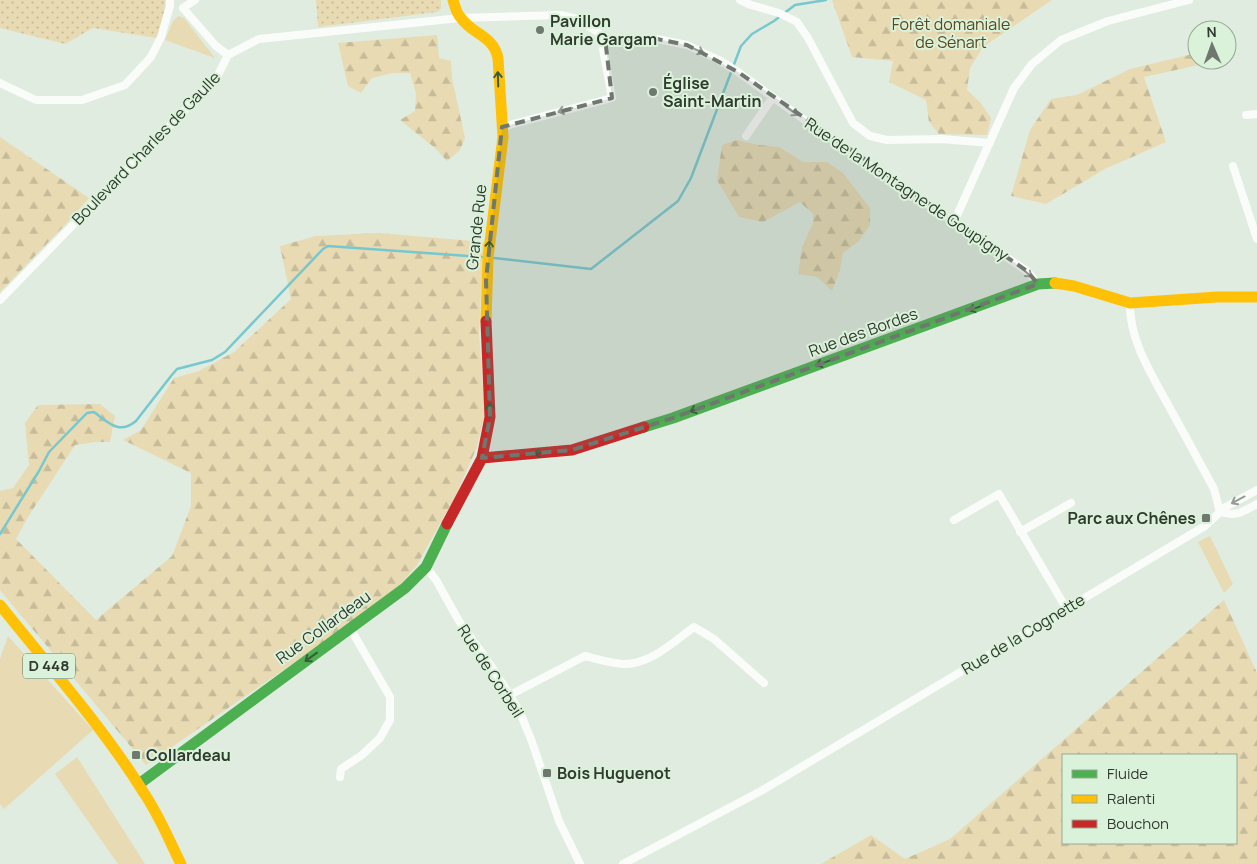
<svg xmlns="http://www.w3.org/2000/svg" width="1257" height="864" viewBox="0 0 1257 864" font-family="Manrope,sans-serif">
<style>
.green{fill:#e8dab3}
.forest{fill:url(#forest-firs);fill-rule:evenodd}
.park{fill:url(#park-dots)}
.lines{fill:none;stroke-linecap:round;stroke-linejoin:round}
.stream{stroke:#76c8ce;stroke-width:2.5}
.street{stroke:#fafcfa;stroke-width:8}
.fast{stroke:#4caf50;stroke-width:11}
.slow{stroke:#ffc107;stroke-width:11}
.jam{stroke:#c62828;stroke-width:11}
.oneway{stroke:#969b95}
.oneway2{stroke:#395d3a}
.marked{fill:#6e786e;fill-opacity:0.2;stroke:#6e786e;stroke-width:4;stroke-dasharray:10 6;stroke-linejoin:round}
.poi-dot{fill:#6e786e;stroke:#dbf2da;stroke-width:2}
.labels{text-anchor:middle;stroke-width:4;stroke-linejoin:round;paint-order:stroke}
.shield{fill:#dbf2da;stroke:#647163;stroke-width:1}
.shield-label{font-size:15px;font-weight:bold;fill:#313a30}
.poi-label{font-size:16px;font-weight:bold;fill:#313a30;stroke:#dbf2da;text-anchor:start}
.park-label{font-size:16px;fill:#5c471f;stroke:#dbf2da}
.street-label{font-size:16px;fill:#313a30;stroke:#dbf2da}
</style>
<defs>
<pattern id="forest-firs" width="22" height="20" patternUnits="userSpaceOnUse" patternTransform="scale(1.25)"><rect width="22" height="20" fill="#e8dab3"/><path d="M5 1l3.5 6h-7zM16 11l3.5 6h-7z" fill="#c7bc9a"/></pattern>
<pattern id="park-dots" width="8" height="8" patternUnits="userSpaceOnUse" patternTransform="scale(1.25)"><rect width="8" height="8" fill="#e8dab3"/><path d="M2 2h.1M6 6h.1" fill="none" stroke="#c7bc9a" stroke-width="1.8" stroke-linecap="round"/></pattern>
</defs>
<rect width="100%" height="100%" fill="#e0ece0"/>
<path class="green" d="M178,16L184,18L215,58L165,40L173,21Z
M1210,536L1233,584L1224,593L1198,542Z
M8,636L93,730L4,809L0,804V659Z
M77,757L145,864H118L55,774Z"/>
<path class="forest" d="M832,0H1052L983,47L970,68L967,90L980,102L991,118L987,135L939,134L929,122L926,100L889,82L893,61L852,57Z
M437,35L439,58L451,61L452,78L465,138L460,150L447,161L435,148L400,120L415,111L416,93L410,73H393L372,78L361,93L348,86L338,43Z
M1197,53V60H1211L1212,62L1144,77L1166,142L1105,169L1046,204L1011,196L1030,130L1051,99L1077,95L1130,69Z
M0,137L89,198L65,225L0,292Z
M737,140L759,145L779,147L803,162H827L843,173L870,208V225L859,241L843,253L840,270L832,291L817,277L798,274L802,247L813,223V214L800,202L763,222L739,217L717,180L722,145Z
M379,233L485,242L481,288L479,334L485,413L477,447L456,495L417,565L393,594L146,765L0,590V491L13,488L29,465L25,423L38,405L100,404L115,416L110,442H95L75,445L28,517L16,539L96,620L172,556L191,506V473L123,440L141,430L174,378L199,371L234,352L291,299L280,246L316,236Z
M1224,600L1257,673V864H821L871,835L905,859L950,839ZM1063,755H1236V843H1063Z"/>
<path class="park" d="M0,0H165L164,19L157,38L93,28L65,44L0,28Z
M316,0H441V9L437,12L318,27Z"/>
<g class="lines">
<path class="stream" d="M494,258L591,269L678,201L691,178L741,46L752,34L774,21L795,5L826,0
M0,534L39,471L49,452L87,413L94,412C109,423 119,435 136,421L171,376L177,369L212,360L225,352L323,249L328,246L482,257"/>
<path class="street" d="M740,0L751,5L779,13L797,22L808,38L853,123L870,136L887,140L941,139L990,143
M183,8L216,46L228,55
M183,8L195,0
M0,83L36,100H82L125,85L151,57L161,37L170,6V0
M1246,115L1257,114
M502,127L612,98L603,49L605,38
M746,136L773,97
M1233,166L1257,239
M954,222L1014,88L1032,64L1061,40L1108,21L1189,0
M0,300L217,77L228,55L259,39L460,18L561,15L577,19L610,40L630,41L657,39L687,45L719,60L738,72L842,147L1027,271L1038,284
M1220,512L1222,509L1257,490
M1220,512C1237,517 1242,512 1257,504
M954,520L999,494L1066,608
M1020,532L1071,503
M426,567L436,580L459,621L492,667L520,712L532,742L559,821L580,864
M510,695L585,656C597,659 610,663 623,664C650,665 673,642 694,627L714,639L764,683
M340,777L341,769L362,755L380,738L390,720V697L350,628
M623,864L761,791L1205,526L1220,512L1214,489C1200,463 1186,437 1172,412C1154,378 1129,342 1130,303"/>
<path class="fast" d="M644,427L673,418L1038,284L1055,283
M139,784L405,588L426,567L447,524"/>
<path class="slow" d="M453,0C455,6 456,13 461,18C473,35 493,35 498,58L503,137L488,258L486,321
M1055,283L1074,286L1130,303L1217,297H1257
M0,605C48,665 103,727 144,793C159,815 169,840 181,864"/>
<path class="jam" d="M482,458L572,450L644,427
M447,524L482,458L490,417L486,321"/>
</g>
<defs><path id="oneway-shaft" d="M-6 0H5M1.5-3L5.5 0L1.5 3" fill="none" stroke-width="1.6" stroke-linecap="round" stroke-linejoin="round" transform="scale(1.25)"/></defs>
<g class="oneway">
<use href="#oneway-shaft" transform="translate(697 50) rotate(25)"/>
<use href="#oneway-shaft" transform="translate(565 110) rotate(165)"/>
<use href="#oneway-shaft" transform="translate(792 111) rotate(36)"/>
<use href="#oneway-shaft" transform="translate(1026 272) rotate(42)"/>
<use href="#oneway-shaft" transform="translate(1238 500) rotate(152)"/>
</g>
<g class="oneway2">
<use href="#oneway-shaft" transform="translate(498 79) rotate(-92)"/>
<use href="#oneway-shaft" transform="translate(489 248) rotate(-84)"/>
<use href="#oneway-shaft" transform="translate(976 308) rotate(160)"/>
<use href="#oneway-shaft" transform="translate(823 363) rotate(160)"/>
<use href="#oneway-shaft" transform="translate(697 409) rotate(160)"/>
<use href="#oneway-shaft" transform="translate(490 410) rotate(-91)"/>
<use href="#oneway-shaft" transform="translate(541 453) rotate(175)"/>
<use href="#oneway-shaft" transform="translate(311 657) rotate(144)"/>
</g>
<path class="marked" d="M605,38L618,41L657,39L687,45L738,72L1027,271L1038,284L673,418L572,450L482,458L490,417L486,280L502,127L612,98Z"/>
<g class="poi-dot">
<circle cx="540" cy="30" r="5"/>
<circle cx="653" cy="92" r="5"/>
<rect x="1201" y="513" width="10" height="10" rx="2.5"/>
<rect x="131" y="750" width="10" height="10" rx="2.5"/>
<rect x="542" y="768" width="10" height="10" rx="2.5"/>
</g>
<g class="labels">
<rect class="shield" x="23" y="653.5" width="52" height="25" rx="4"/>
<g class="shield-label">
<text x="49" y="671">D 448</text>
</g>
<g class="poi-label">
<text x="550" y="27">Pavillon<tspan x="550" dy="18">Marie Gargam</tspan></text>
<text x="663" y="89">Église<tspan x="663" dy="18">Saint-Martin</tspan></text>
<text x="1196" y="524" text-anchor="end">Parc aux Chênes</text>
<text x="146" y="761">Collardeau</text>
<text x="557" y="779">Bois Huguenot</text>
</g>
<g class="park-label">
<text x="951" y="30">Forêt domaniale<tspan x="951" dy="18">de Sénart</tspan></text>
</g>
<g class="street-label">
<text transform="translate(146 148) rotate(-46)" y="6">Boulevard Charles de Gaulle</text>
<text transform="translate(907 189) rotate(34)" y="6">Rue de la Montagne de Goupigny</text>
<text transform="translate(476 227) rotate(-84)" y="6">Grande Rue</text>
<text transform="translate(863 332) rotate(-20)" y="6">Rue des Bordes</text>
<text transform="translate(323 627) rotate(-36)" y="6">Rue Collardeau</text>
<text transform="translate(1023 634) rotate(-31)" y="6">Rue de la Cognette</text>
<text transform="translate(491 671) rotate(57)" y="6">Rue de Corbeil</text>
</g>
</g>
<rect x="1062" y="754" width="175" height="90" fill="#dbf2da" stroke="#97a896"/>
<rect x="1072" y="770" width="25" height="8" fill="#4caf50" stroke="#97a896"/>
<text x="1107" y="779" font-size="15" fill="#313a30">Fluide</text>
<rect x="1072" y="795" width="25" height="8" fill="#ffc107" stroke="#97a896"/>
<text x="1107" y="804" font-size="15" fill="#313a30">Ralenti</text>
<rect x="1072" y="820" width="25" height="8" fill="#c62828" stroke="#97a896"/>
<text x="1107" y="829" font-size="15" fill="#313a30">Bouchon</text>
<g transform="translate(1212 45) rotate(358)"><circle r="24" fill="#dbf2da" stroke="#97a896"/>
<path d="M0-4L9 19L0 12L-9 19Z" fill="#6e786e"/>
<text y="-8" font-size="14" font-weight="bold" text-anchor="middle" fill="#313a30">N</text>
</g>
</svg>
